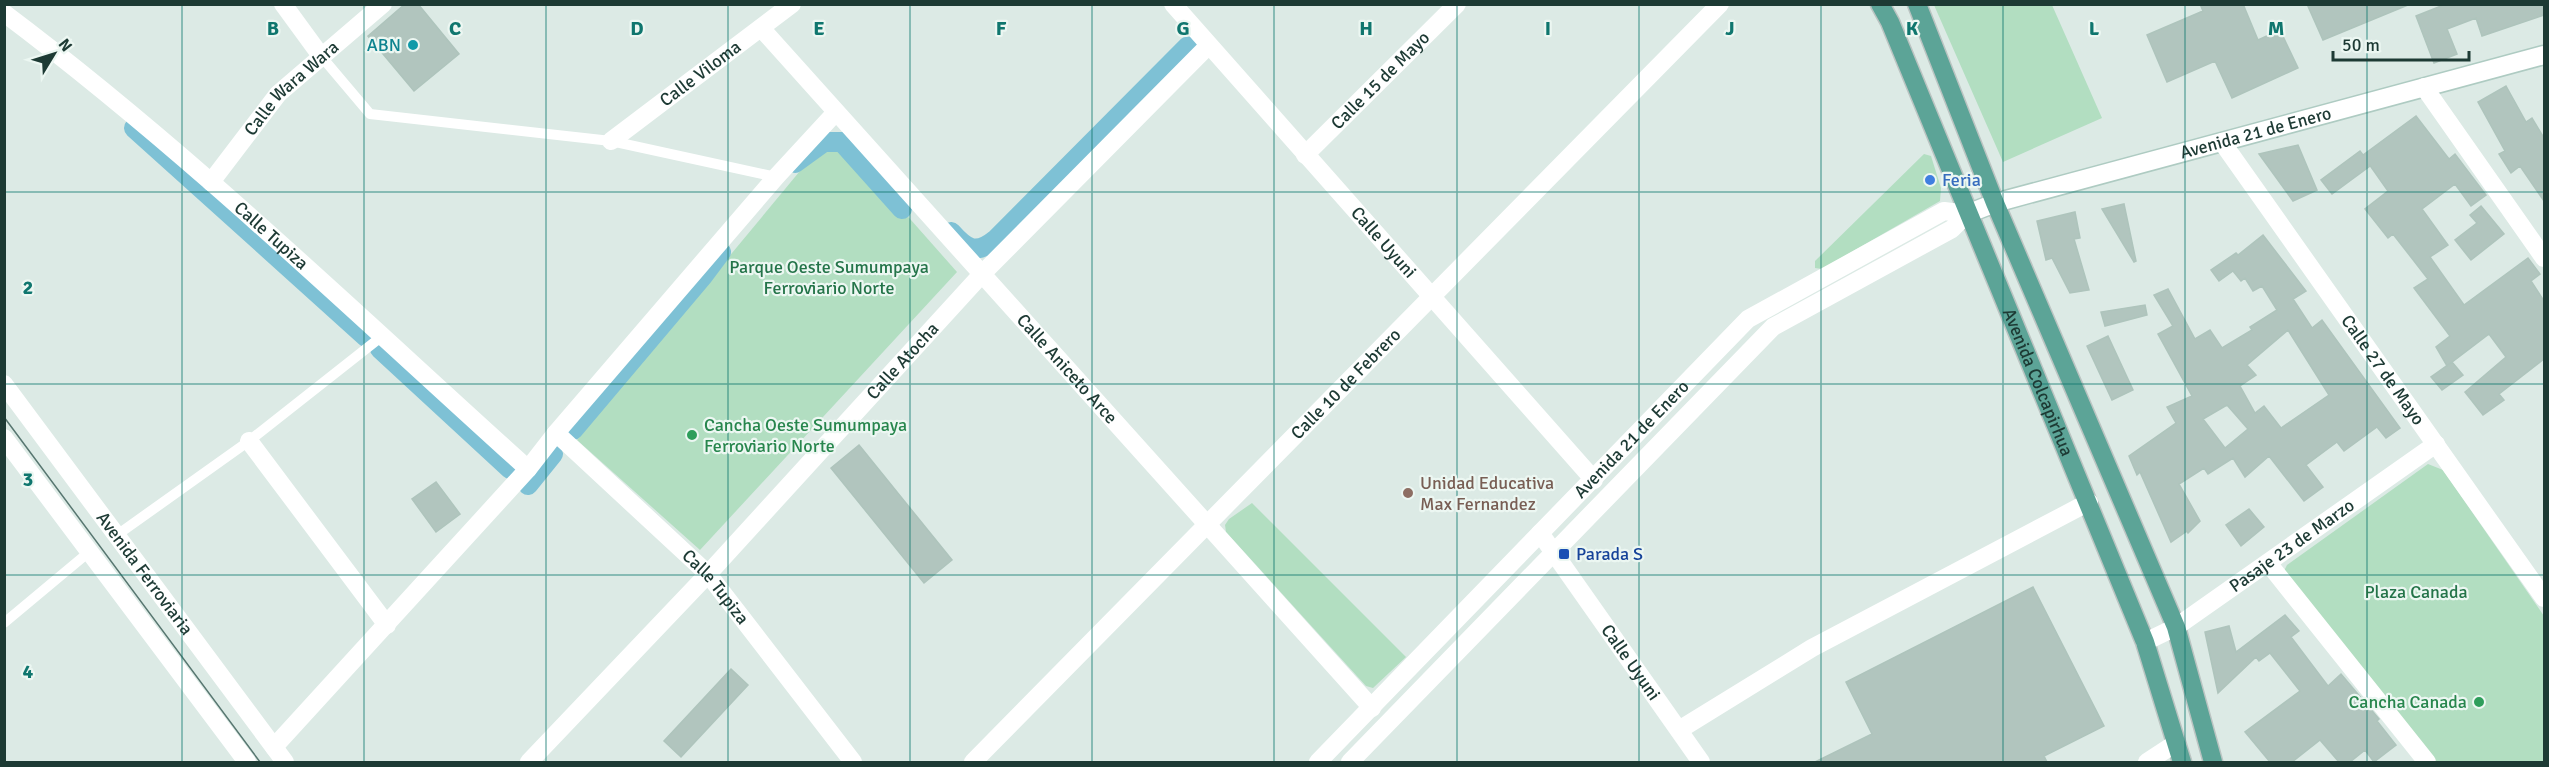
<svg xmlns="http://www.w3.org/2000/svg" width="2549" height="767" viewBox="0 0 2549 767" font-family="Signika,sans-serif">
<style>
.green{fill:#b2dec1}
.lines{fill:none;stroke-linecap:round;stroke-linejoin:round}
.canal{stroke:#7ec1d5;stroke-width:20}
.building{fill:#b1c5be;stroke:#aec4bc;stroke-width:1.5;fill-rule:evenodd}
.secondary-casing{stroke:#aecbc2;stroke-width:21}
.primary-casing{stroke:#bbc4c2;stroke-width:21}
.service{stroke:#fff;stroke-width:10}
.minor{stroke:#fff;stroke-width:18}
.tertiary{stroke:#fff;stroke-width:18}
.secondary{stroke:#fff;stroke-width:18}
.primary{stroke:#5ca497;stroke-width:18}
.tram{stroke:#577670;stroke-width:1.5}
.grid{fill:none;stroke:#0f766e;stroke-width:1.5;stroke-opacity:0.55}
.culture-dot{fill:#0f9aa8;stroke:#ecf7f2;stroke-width:2}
.shop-dot{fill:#3f7fe0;stroke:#ecf7f2;stroke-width:2}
.leisure-dot{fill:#2e9e5b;stroke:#ecf7f2;stroke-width:2}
.education-dot{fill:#8d6e63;stroke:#ecf7f2;stroke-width:2}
.transit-dot{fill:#1a4fb4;stroke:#ecf7f2;stroke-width:2}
.labels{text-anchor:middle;stroke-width:4.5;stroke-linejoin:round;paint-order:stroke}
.culture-label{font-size:18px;fill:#0d838f;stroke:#ecf7f2;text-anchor:end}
.street-label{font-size:18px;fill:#1d3a34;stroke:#ecf7f2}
.shop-label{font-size:18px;fill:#366cbe;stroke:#ecf7f2;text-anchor:start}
.park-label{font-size:18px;fill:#247449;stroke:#ecf7f2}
.leisure-label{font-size:18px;fill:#27864d;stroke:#ecf7f2;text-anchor:start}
.education-label{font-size:18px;fill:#785e54;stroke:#ecf7f2;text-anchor:start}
.transit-label{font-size:18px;fill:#164399;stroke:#ecf7f2;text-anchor:start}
.grid-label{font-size:20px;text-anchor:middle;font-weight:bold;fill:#0f766e;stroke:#ecf7f2;stroke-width:4.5;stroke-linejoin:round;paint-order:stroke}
</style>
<rect width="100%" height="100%" fill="#dceae5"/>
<path class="green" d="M1934,5H2052L2102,118L2003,162Z
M824,142H842L957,272L700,550L577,440Z
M1924,154L1931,156L1941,188L1940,201L1822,269L1815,268V261Z
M2428,464L2443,470L2544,616V762H2436L2284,571L2287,565Z
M1252,503L1406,657L1373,688L1366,686L1226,532L1225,525L1229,519Z"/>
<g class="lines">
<path class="canal" d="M134,128L366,337
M795,163L824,142H842L902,209
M951,232C967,250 976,255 996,239L1188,46
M380,349L510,469
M573,430L703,276L721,252
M528,485L553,454"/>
</g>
<path class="building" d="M405,4H418L459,54L414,91L368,36Z
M2200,4H2243L2258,40L2280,30L2298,68L2232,98L2215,61L2167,82L2147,35L2203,11Z
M2307,4H2408V5L2323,40Z
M2446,4H2544V15L2482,36L2476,18L2447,29L2457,54L2434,63L2416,16Z
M2506,86L2526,122L2532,118L2544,138V201L2520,166L2511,173L2499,154L2505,151L2478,102Z
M2416,116L2449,159L2455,154L2486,195L2471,206L2455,184L2422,209L2448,245L2430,257L2464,305L2528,258L2540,274L2531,281L2544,301V359L2499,394L2504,400L2483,415L2465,392L2506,357L2489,334L2447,366L2436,347L2450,336L2414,288L2428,279L2393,234L2388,238L2365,209L2388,191L2369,164L2370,166L2332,194L2321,180L2360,151L2363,155Z
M2298,145L2317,190L2293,201L2259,154Z
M2124,204L2136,261L2134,262L2102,209Z
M2481,206L2504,234L2471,260L2455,240L2477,223L2470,215Z
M2075,212L2080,238L2074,239L2089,290L2070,293L2052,258L2046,260L2037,221Z
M2263,235L2306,291L2293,299L2312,328L2322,320L2400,428L2386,438L2377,427L2344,451L2337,442L2306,465L2323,487L2304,501L2269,456L2245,477L2233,458L2208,474L2204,468L2179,484L2200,521L2188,533L2187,531L2171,542L2140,472L2137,475L2129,456L2176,423L2167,407L2192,396L2158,334L2173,326L2154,295L2168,289L2195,339L2210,330L2222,348L2252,330L2250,327L2277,310L2262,286L2253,291L2245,278L2241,281L2233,271L2219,281L2211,270L2236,253L2238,255ZM2288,330L2329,395L2281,428L2264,406L2255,413L2240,386L2256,375L2247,365ZM2227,405L2248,429L2225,448L2203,419Z
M2145,305L2147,315L2105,326L2101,312Z
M2108,336L2133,390L2112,400L2087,346Z
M2452,362L2463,375L2442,390L2431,377Z
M859,445L952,560L924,583L831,468Z
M436,482L460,514L436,532L412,499Z
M2249,509L2264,527L2241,546L2226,525Z
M2033,587L2104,726L2044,756L2047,762H1815L1872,734L1846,682Z
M2285,615L2299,631L2291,637L2328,686L2341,674L2379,719L2377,721L2396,745L2374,762L2365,750L2350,762H2339L2320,740L2292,762H2270L2245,732L2300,691L2270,653L2259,661L2256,657L2218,693L2205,632L2229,626L2236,652Z
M731,669L748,685L681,757L664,741Z"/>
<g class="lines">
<defs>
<g id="secondary">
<path id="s15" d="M1967,214L1995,203L2544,55"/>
</g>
<g id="primary">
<path id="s16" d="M1880,4L1890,22L2145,642L2182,762"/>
<path d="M1917,4L1995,203L2176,627L2213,762"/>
</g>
</defs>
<use href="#secondary" class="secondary-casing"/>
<use href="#primary" class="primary-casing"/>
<path class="service" d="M321,56L370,114L611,141L776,177
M117,535L249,441L381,337
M4,623L89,552"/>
<g class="minor">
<path d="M283,4L321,56"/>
<path id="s1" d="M1173,4L1594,480"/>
<path id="s2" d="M4,13C189,152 356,314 528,469"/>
<path id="s3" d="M761,28L1372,708"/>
<path d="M2424,87L2544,258"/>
<path id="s4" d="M611,141L792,4"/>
<path id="s5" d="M2222,142L2544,598"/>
<path id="s6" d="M1305,155L1457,4"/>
<path id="s7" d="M211,182L278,94L383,4"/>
<path id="s8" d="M556,433L708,574L853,762"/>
<path d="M249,441L387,625"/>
<path id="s9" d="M1540,533L1701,762"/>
<path d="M2268,563L2427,762"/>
<path id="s10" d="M2145,642L2176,627L2436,444"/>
<path d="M1679,730L1812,648L2089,502"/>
<path d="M274,747L528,469L556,433L776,177L836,112"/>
<path id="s11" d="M529,762L708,574L982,274L1208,46"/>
<path id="s12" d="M973,762L1720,4"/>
<path d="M2147,762L2176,743"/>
</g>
<g class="tertiary">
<path id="s13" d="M4,384L285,762"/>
<path d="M4,438L247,762"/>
<path id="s14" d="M1318,762L1748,319L1944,211L1967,214"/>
<path d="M1350,762L1773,327L1952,229L1967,214"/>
</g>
<use href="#secondary" class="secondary"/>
<use href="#primary" class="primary"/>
<path class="tram" d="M4,417L260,762"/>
</g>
<path class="grid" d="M182,4V762M364,4V762M546,4V762M728,4V762M910,4V762M1092,4V762M1274,4V762M1457,4V762M1639,4V762M1821,4V762M2003,4V762M2185,4V762M2367,4V762M4,192H2544M4,384H2544M4,575H2544"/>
<circle class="culture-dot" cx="413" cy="45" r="6"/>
<circle class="shop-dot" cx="1930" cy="180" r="6"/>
<g class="leisure-dot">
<circle cx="692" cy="435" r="6"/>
<circle cx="2479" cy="702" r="6"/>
</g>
<circle class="education-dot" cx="1408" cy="493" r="6"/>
<rect class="transit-dot" x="1558" y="548" width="12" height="12" rx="3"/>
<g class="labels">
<g class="culture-label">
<text x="401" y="51">ABN</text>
</g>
<g class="street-label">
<text dy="6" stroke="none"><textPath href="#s4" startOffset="112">Calle Viloma</textPath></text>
<text dy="6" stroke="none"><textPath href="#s6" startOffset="106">Calle 15 de Mayo</textPath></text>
<text dy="6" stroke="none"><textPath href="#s7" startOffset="124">Calle Wara Wara</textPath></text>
<text dy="6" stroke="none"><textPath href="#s15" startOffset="300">Avenida 21 de Enero</textPath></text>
<text dy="6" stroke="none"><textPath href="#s2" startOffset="348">Calle Tupiza</textPath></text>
<text dy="6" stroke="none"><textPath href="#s1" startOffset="318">Calle Uyuni</textPath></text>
<text dy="6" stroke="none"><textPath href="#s11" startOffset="548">Calle Atocha</textPath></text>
<text dy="6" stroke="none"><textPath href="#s3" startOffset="458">Calle Aniceto Arce</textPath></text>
<text dy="6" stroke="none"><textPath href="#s5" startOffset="279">Calle 27 de Mayo</textPath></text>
<text dy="6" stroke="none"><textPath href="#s16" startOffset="410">Avenida Colcapirhua</textPath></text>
<text dy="6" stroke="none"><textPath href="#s12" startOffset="531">Calle 10 de Febrero</textPath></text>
<text dy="6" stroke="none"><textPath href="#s14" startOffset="450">Avenida 21 de Enero</textPath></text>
<text dy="6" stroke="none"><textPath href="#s10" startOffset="176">Pasaje 23 de Marzo</textPath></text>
<text dy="6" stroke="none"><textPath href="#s13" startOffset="236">Avenida Ferroviaria</textPath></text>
<text dy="6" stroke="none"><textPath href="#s8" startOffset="222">Calle Tupiza</textPath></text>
<text dy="6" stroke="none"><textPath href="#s9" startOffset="158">Calle Uyuni</textPath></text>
</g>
<g class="shop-label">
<text x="1942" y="186">Feria</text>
</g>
<g class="park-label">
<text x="829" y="273">Parque Oeste Sumumpaya<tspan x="829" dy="21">Ferroviario Norte</tspan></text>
<text x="2416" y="598">Plaza Canada</text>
</g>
<g class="leisure-label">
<text x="704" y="431">Cancha Oeste Sumumpaya<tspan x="704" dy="21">Ferroviario Norte</tspan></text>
<text x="2467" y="708" text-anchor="end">Cancha Canada</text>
</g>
<g class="education-label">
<text x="1420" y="489">Unidad Educativa<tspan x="1420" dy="21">Max Fernandez</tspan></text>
</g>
<g class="transit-label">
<text x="1576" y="560">Parada S</text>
</g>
</g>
<g class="grid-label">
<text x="273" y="35">B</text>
<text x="455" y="35">C</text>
<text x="637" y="35">D</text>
<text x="819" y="35">E</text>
<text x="1001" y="35">F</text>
<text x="1183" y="35">G</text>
<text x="1366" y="35">H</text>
<text x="1548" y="35">I</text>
<text x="1730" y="35">J</text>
<text x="1912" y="35">K</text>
<text x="2094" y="35">L</text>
<text x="2276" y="35">M</text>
<text x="28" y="294">2</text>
<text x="28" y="486">3</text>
<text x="28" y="678">4</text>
</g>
<rect width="2549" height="767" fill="none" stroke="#1d3a34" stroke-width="12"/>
<g transform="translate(54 54) rotate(52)" stroke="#ecf7f2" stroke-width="4.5" paint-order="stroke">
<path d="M0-4.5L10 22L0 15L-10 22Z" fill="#1d3a34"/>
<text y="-9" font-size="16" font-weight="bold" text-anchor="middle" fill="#1d3a34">N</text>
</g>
<path d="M2333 51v9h136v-9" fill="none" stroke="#1d3a34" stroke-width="3"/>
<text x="2342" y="51" font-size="18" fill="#1d3a34" stroke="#ecf7f2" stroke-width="4.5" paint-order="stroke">50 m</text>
</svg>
